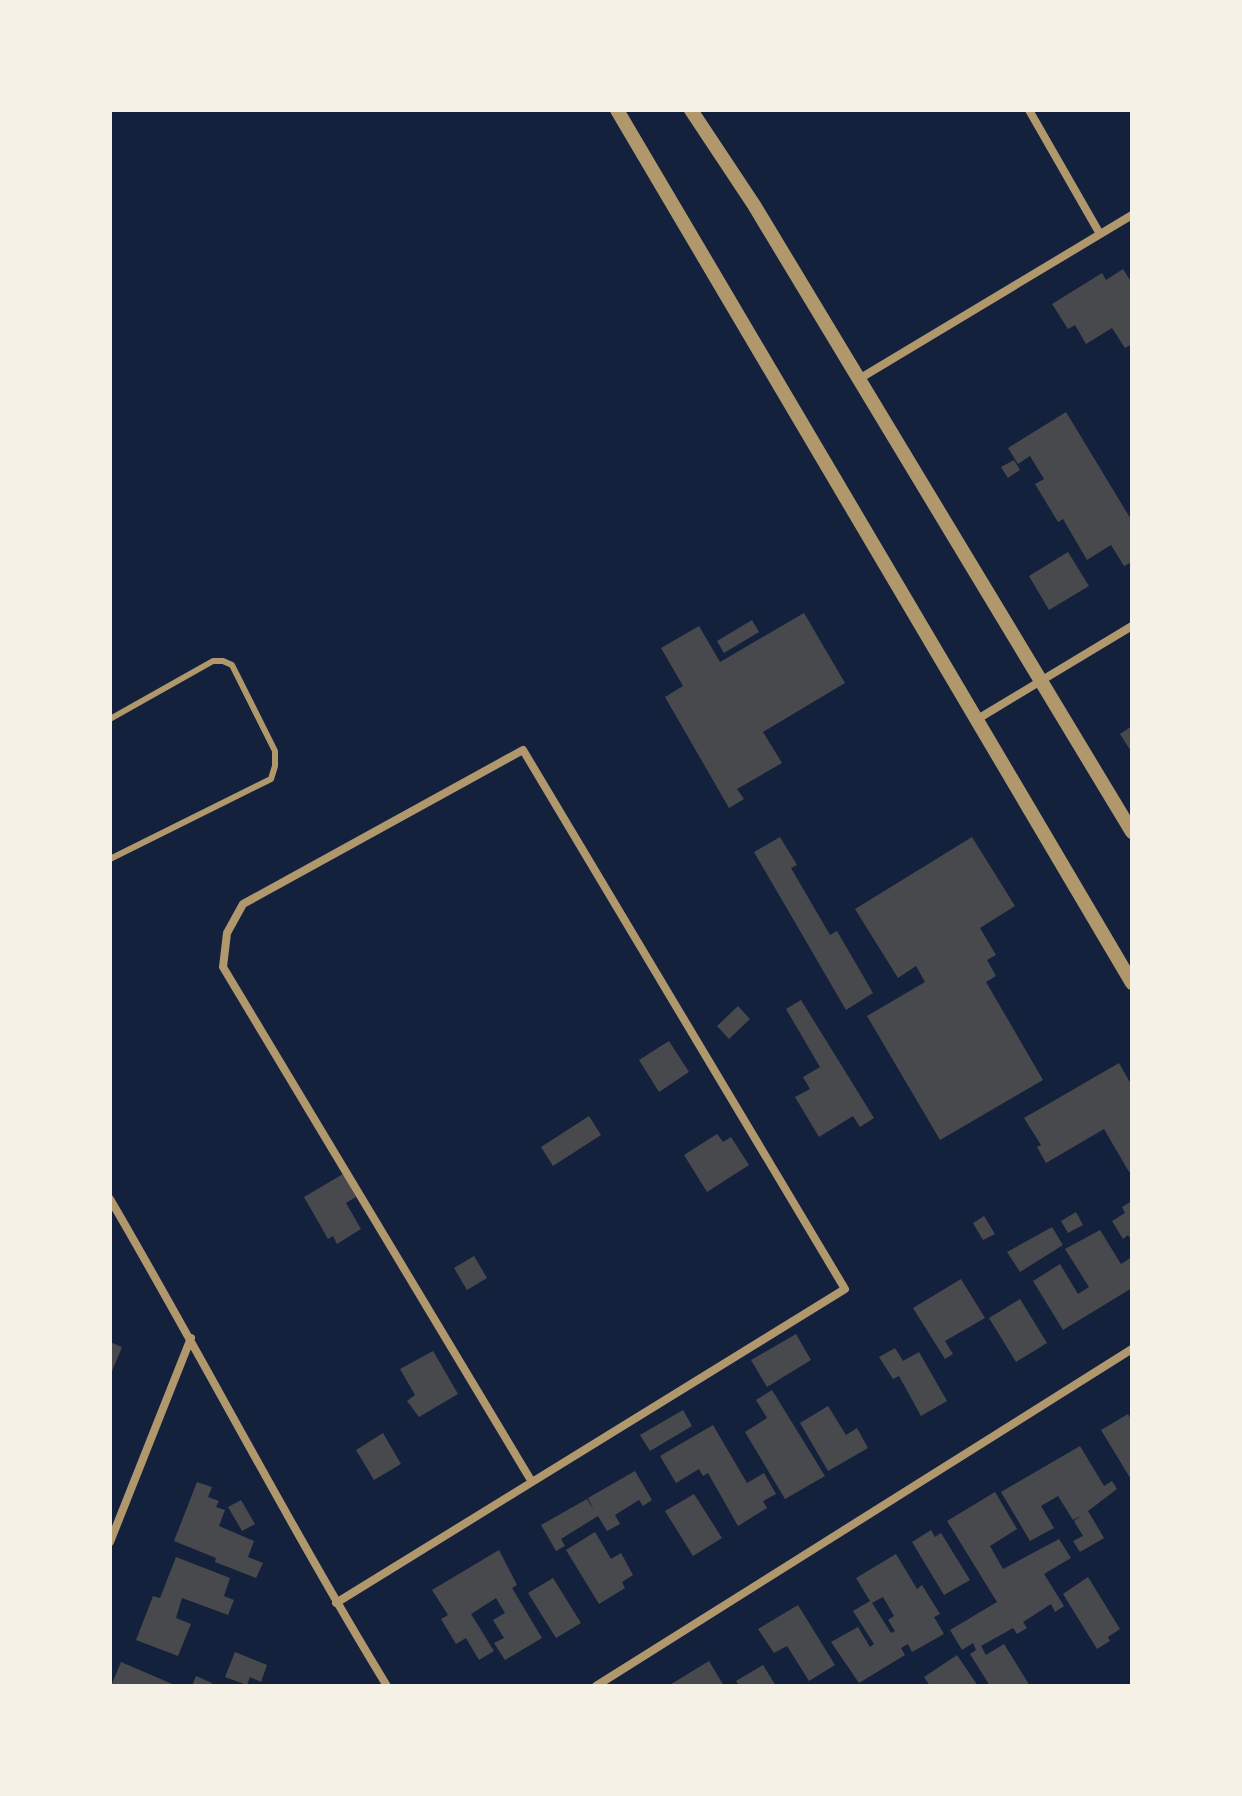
<svg xmlns="http://www.w3.org/2000/svg" width="1242" height="1796" viewBox="0 0 1242 1796" font-family="Roboto,sans-serif">
<style>
.building{fill:#48494c;fill-rule:evenodd}
.lines{fill:none;stroke-linecap:round;stroke-linejoin:round}
.service{stroke:#b1986c;stroke-width:6}
.minor{stroke:#b1986c;stroke-width:8}
.tertiary{stroke:#b1986c;stroke-width:14}
</style>
<rect width="100%" height="100%" fill="#14213d"/>
<path class="building" d="M1123,269L1132,283V344L1125,348L1112,328L1086,344L1075,325L1068,329L1052,304L1102,273L1106,280Z
M1066,412L1132,521V562L1124,566L1111,545L1087,560L1063,519L1058,522L1035,484L1044,479L1030,456L1018,464L1008,448Z
M1014,460L1020,470L1008,478L1001,467Z
M1068,552L1089,586L1049,610L1029,576Z
M804,613L845,683L763,732L782,763L737,789L744,799L729,808L665,697L683,686L661,648L699,626L720,662Z
M752,620L759,632L724,653L717,641Z
M1132,726V753L1120,734Z
M780,837L797,865L791,868L830,935L837,931L873,993L846,1010L754,852Z
M972,837L1015,906L980,928L996,955L987,960L996,976L986,982L1043,1080L940,1140L867,1016L925,982L916,966L898,978L855,909Z
M801,1000L874,1118L860,1127L853,1116L819,1137L795,1097L810,1089L803,1077L820,1067L786,1009Z
M738,1006L750,1019L729,1039L717,1026Z
M669,1041L689,1072L659,1092L639,1060Z
M1119,1063L1132,1086V1170L1129,1172L1104,1129L1046,1163L1037,1147L1041,1145L1024,1118Z
M589,1116L601,1135L553,1166L541,1147Z
M717,1134L723,1142L731,1137L749,1165L707,1192L684,1155Z
M343,1174L356,1197L346,1203L361,1229L337,1244L333,1236L328,1239L304,1197Z
M1132,1201V1241L1128,1235L1123,1239L1112,1221L1125,1213L1122,1207Z
M1076,1212L1083,1225L1068,1233L1061,1221Z
M984,1216L995,1234L983,1240L973,1223Z
M1052,1227L1063,1245L1020,1272L1007,1252Z
M1100,1230L1121,1264L1132,1257V1288L1063,1330L1033,1281L1060,1264L1078,1294L1089,1287L1065,1249Z
M474,1256L487,1278L467,1290L454,1268Z
M961,1279L985,1318L945,1341L953,1354L945,1359L913,1308Z
M1020,1299L1047,1343L1016,1362L989,1318Z
M796,1334L811,1360L767,1387L751,1360Z
M110,1342L122,1347L110,1376Z
M895,1348L903,1361L919,1352L947,1401L921,1416L899,1376L893,1379L879,1357Z
M433,1351L458,1394L419,1417L407,1401L415,1395L400,1369Z
M772,1390L825,1476L785,1499L745,1432L767,1418L756,1400Z
M828,1406L846,1435L857,1428L868,1448L828,1471L800,1423Z
M683,1410L692,1426L650,1451L640,1435Z
M1128,1414L1132,1421V1481L1101,1430Z
M713,1425L747,1483L764,1473L776,1494L763,1501L767,1508L738,1526L708,1473L703,1476L699,1469L676,1483L660,1456Z
M383,1433L401,1464L374,1480L356,1450Z
M1080,1446L1104,1486L1112,1481L1117,1489L1088,1511L1104,1538L1080,1552L1073,1541L1083,1536L1074,1521L1082,1515L1073,1520L1058,1496L1041,1506L1054,1528L1030,1541L1001,1492Z
M635,1471L652,1500L643,1506L639,1500L615,1515L620,1524L607,1531L598,1516L561,1539L565,1546L556,1551L541,1525L587,1499L594,1510L588,1498Z
M197,1482L212,1487L208,1497L219,1501L216,1507L225,1510L219,1526L254,1541L248,1557L263,1563L256,1578L215,1562L216,1558L174,1541Z
M995,1492L1017,1529L990,1546L1003,1569L1059,1539L1071,1558L1044,1574L1064,1606L1055,1612L1051,1604L1023,1622L1027,1628L1017,1634L1013,1628L981,1646L986,1655L1004,1644L1030,1686H990L970,1654L976,1650L973,1643L962,1650L950,1630L997,1602L947,1521Z
M694,1494L722,1538L693,1556L665,1511Z
M241,1500L255,1524L242,1531L228,1507Z
M931,1530L935,1537L941,1533L970,1580L944,1595L912,1542Z
M595,1532L611,1559L621,1553L633,1575L622,1582L625,1588L599,1604L566,1550Z
M499,1550L517,1585L512,1588L542,1638L505,1660L494,1643L504,1638L493,1620L505,1613L496,1598L471,1614L494,1651L479,1660L466,1638L456,1644L441,1619L448,1615L432,1590Z
M896,1554L917,1589L922,1585L940,1614L934,1617L944,1634L912,1652L908,1644L901,1648L905,1655L859,1683L831,1642L858,1627L870,1647L874,1644L853,1611L870,1601L856,1578ZM883,1597L894,1616L888,1620L895,1631L891,1633L872,1603Z
M176,1557L230,1578L224,1596L234,1600L228,1615L182,1598L176,1618L191,1624L178,1656L136,1640L153,1596L160,1598Z
M1088,1577L1120,1629L1108,1637L1110,1641L1097,1649L1063,1594Z
M553,1578L581,1623L556,1638L528,1593Z
M798,1605L835,1665L809,1681L787,1646L774,1653L758,1629Z
M235,1652L267,1665L261,1682L250,1677L247,1685L225,1677Z
M957,1655L978,1686H930L924,1677Z
M709,1661L724,1686H668Z
M121,1662L177,1686H111Z
M763,1665L776,1686H739L736,1681Z
M196,1676L212,1683L211,1686H192Z"/>
<g class="lines">
<path class="service" d="M110,719L213,661H223L232,665L275,751V766L271,779L110,859"/>
<path class="minor" d="M1029,110L1100,234
M859,379L1132,215
M976,720L1132,626
M110,1199C204,1360 290,1527 387,1686
M110,1542L191,1338
M336,1603L845,1289L523,750L243,904L227,933L223,967L532,1482
M596,1686L1132,1349"/>
<path class="tertiary" d="M617,110L1132,983
M691,110L754,205L1132,832"/>
</g>
<rect width="1242" height="1796" fill="none" stroke="#f6f1e7" stroke-width="224"/>
</svg>
